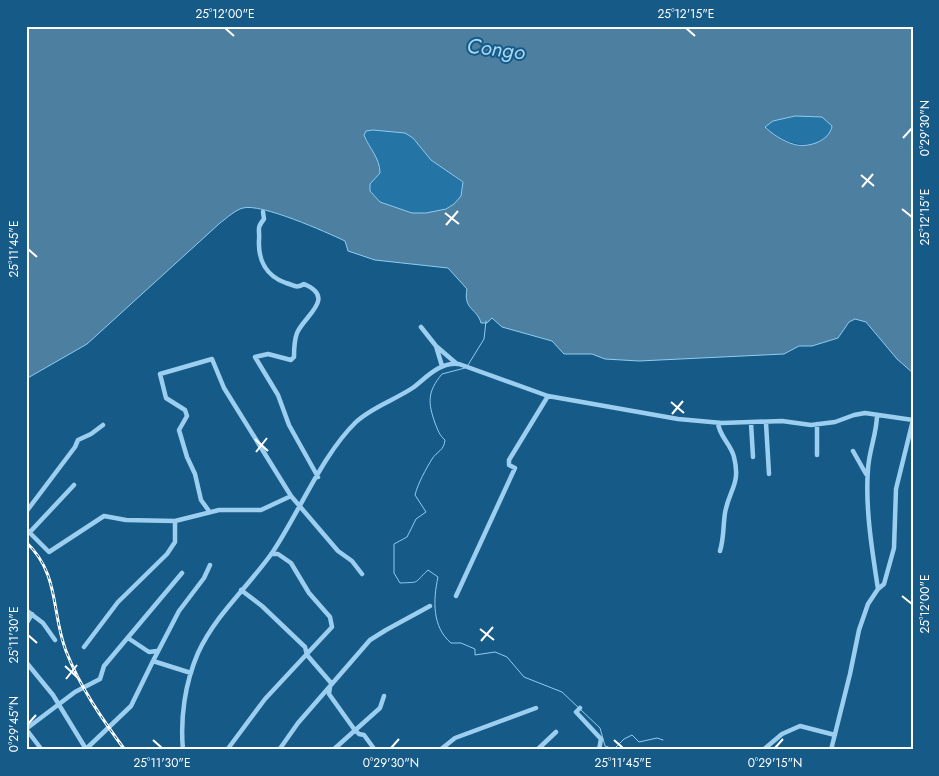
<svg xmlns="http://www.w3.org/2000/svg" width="939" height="776" viewBox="0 0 939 776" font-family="Jost,sans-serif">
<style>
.green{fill:#2574a6}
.water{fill:#4d7fa0;stroke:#8fccf1;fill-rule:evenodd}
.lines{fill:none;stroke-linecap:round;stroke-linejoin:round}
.stream{stroke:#8fccf1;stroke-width:1}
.minor{stroke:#9ccfef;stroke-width:4.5}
.rail-casing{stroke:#fff;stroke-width:3}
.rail{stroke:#165a88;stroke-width:1;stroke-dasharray:4;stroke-linecap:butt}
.ticks{fill:none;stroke:#fff;stroke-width:2}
.labels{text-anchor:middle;stroke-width:4;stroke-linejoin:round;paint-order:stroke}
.water-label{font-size:21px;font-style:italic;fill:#a8d8f6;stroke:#165a88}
.neatline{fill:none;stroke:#fff;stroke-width:2}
.ticks-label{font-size:12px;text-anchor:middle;fill:#fff}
</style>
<rect width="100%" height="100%" fill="#165a88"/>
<path class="green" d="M795,116L822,117L832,126C826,157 781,144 765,127L773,121Z
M373,130L405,133L413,138L431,160L463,183L461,196L454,204L446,209L426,213H412L380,202L370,191V184L380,169L374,153L364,135L366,131Z"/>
<path class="water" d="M26,26H913V373L897,359L866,322L855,319L849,322L838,338L812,346H799L784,354L639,361L605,359L592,354H564L552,341L502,327L492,318L487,323H481C477,308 463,310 467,289L448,268L375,260L348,251L345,241C326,232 261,203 243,208C235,210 227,218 220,223L87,344L26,379ZM795,116L822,117L832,126C830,141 807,149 793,144C783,141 772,134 765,127L773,121ZM373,130L405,133L413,138L431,160L463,182L461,196L454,204L446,209L426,213H412L380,202L370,191V184L380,173C380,158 369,148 364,135L366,131Z"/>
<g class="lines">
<path class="stream" d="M468,365L484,339L486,321
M465,368L442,374C427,392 428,403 435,423C438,430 439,435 445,440C444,451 437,451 432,459C426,469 418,483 415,495L426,512L416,519L407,537L394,544V573L400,583C421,582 413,584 428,570L438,577C433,600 432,627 451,643H461L475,649V655L495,652L500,654L507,657L524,677L562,692L600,728L605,746L614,749L624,739L632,735L639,742L657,738L663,740"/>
<path class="minor" d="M263,212L264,219C256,229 260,229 259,240C258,260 266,276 286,283C294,285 296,289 304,284C337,298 304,316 297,333C294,341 294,349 294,357L291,360L268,354L255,357L278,395L289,425L318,477
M421,327L436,346L457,364
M436,346L442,366
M718,423C719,436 731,444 734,457C741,485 729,489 725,513C723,526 724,538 720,551
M751,423L753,457
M766,423L769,474
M817,424V455
M853,451L866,474
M209,511L201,500L195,474L187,457L179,430L187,416L185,410L166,398L160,374L212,359L224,388L291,496L338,551L352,561L362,574
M26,512L75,447L78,440L91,434L103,425
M26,529L49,552L104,516L126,520L175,521L219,510H261L291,496
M30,532L74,485
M241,590L262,606L305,647L307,655L332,684
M456,596L515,468L509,465V460L548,396
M26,610L43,623L55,640
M26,624L32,614
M128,638L149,652L157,651
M84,647L118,602L167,554L175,542V521
M153,661L179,611L204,578L210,565
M26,662L53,695L86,749
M330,687L329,694L354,729L359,734L364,735L375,750
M580,708L576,712L601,739L599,750
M26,729L75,692L100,679L104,666L182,573
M26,729L42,750
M85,750L131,706L153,661L191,673
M183,750C180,718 185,683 198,653C216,614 248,587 272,553C299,513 322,455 356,422C372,407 395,400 414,387C428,376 440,362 459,364L548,396L678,419L722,423L782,421L811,425L835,422L854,415L865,413L913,420L896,489L894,548L884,584L878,589
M227,750L265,699L332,627L330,617L309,593L291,563L278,554H271
M279,750L298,723L370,640L386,630L430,606
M333,750L380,708L384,696
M440,750L455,738L536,708
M537,750L556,732
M763,750L782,734L800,726L835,735
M831,750L850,674L859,630L868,604L878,589C872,550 865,507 868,469C869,450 877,433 877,415"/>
<defs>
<path id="rail" d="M26,542C60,574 51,612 66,651C80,687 102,719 125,750"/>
</defs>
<use href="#rail" class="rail-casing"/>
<use href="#rail" class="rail"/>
</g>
<path class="ticks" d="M225,28L234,36M686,28L695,36M903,138L912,128M861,175L874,186M862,187L873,174M902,209L912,217M445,213L459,224M446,225L458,211M28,249L37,257M671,402L684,413M672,414L683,401M255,439L268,451M256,452L267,438M902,596L912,604M480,629L494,640M28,635L37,643M481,641L493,627M65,666L78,678M66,679L77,665M28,724L36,715M153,740L162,748M614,740L623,748M391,748L399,739M775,748L783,739"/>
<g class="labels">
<g class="water-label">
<text transform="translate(496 49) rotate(7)" y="7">Congo</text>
</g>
</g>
<rect width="939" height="776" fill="none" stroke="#165a88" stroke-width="55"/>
<rect x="28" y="28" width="884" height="720" class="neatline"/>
<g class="ticks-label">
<text x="225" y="18">25°12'00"E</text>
<text x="686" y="18">25°12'15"E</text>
<text transform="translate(925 128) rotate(-90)" y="4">0°29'30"N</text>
<text transform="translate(925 217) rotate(-90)" y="4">25°12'15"E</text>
<text transform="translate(14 249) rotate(-90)" y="4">25°11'45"E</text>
<text transform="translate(925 604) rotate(-90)" y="4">25°12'00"E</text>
<text transform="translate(14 635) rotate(-90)" y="4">25°11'30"E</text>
<text transform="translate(14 724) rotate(-90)" y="4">0°29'45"N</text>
<text x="162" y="767">25°11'30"E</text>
<text x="391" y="767">0°29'30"N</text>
<text x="623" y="767">25°11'45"E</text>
<text x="775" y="767">0°29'15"N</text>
</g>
</svg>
